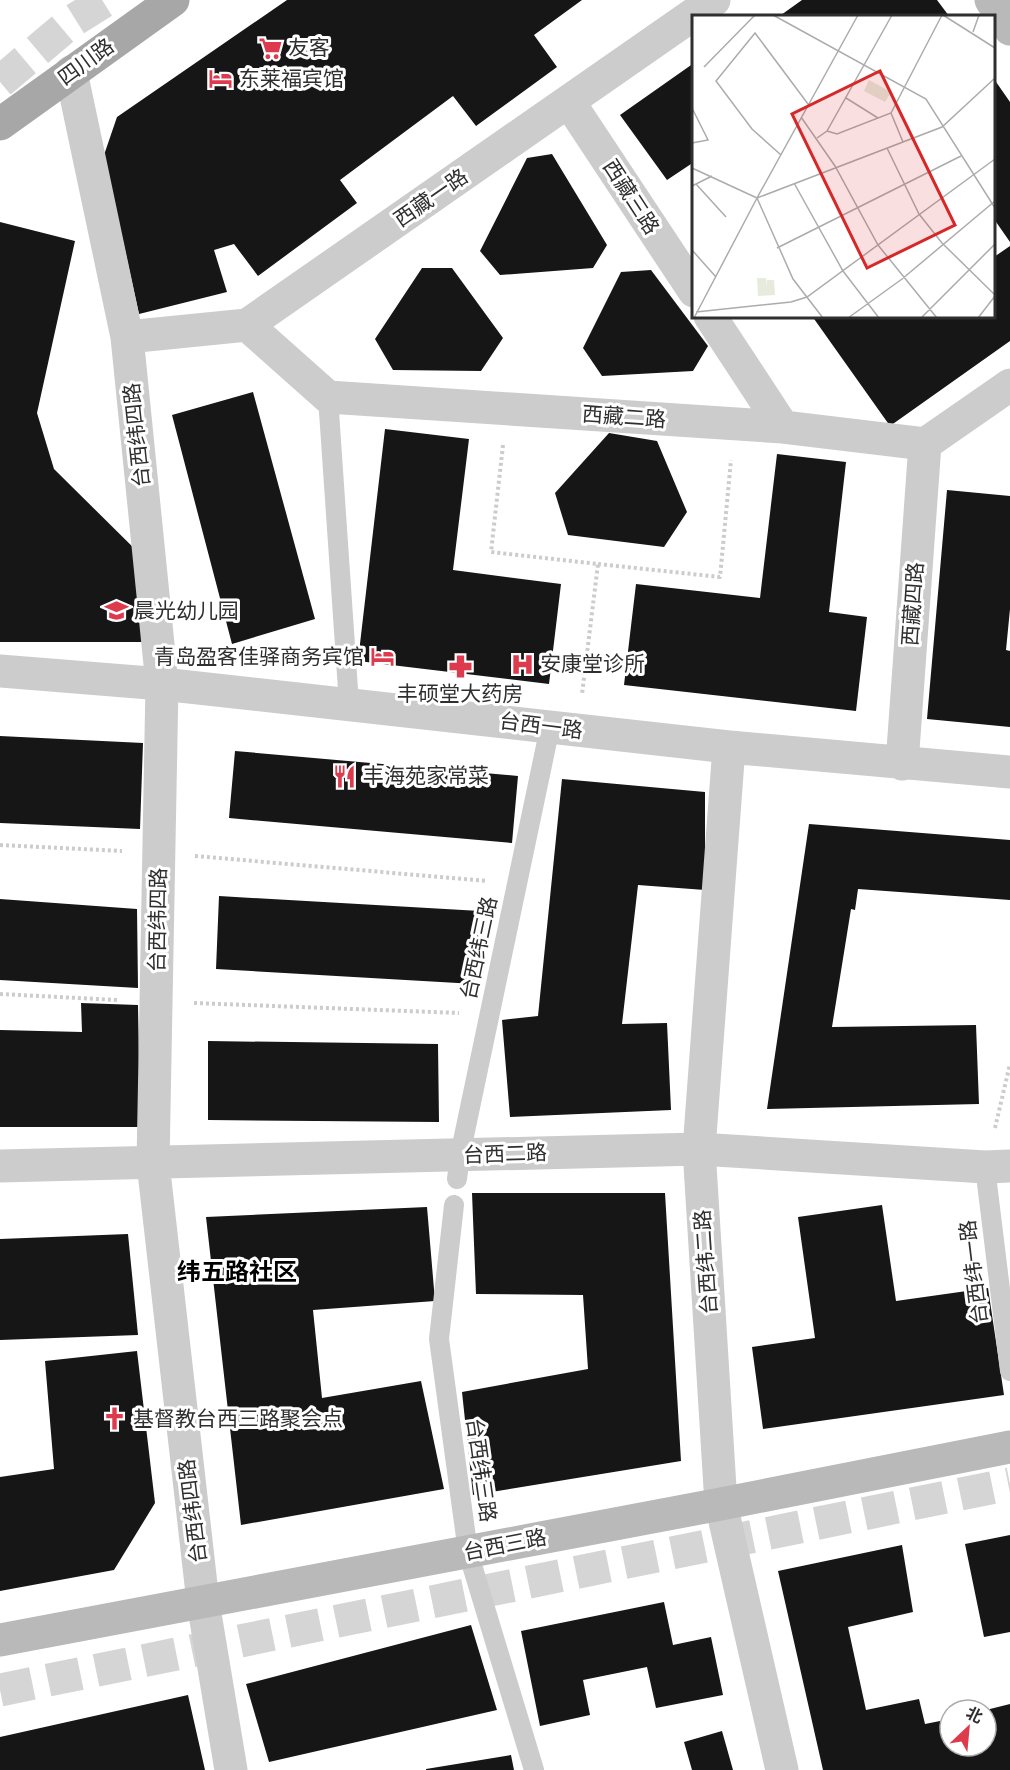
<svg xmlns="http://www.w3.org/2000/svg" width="1010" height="1770" viewBox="0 0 1010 1770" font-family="'DejaVu Sans','Noto Sans SC',sans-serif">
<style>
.building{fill:#161616}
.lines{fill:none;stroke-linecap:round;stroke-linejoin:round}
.highway-tunnel{stroke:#d5d5d5;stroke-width:33;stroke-dasharray:33 16;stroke-linecap:butt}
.path{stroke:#ccc;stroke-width:4;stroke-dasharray:3 3;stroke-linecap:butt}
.lane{stroke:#ccc;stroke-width:20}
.street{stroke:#ccc;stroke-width:33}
.secondary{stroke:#b9b9b9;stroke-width:33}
.primary{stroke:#a7a7a7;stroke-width:33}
.labels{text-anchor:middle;stroke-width:6;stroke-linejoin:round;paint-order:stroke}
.poi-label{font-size:21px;fill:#2f2f2f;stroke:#fff;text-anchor:start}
.street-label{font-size:21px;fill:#2f2f2f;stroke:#fff}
.quarter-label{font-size:24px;font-weight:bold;fill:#000;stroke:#fff}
.inset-road{fill:none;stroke:#acacac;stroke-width:1.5}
.view{fill:#d62828;fill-opacity:0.15;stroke:#d62828;stroke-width:3}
.inset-edge{fill:none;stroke:#2f2f2f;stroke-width:3}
</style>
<rect width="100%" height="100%" fill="#fff"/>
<path class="building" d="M287,0H582L534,35L557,67L476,126L453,96L340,180L357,203L258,276L234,244L214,250L227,292L139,314L104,155L117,117Z
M802,0H937L949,16H783L781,15Z
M694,63V162L667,180L620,115Z
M994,79L1010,102V242L994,219Z
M552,154L607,245L593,268L500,275L480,251L527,158Z
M0,222L75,241L37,413L54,469L150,564L142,642H0Z
M1010,246V341L890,426L812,316H994V257Z
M422,268H452L503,338L481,371L393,370L375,339Z
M651,270L708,346L693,371L602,376L583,348L621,272Z
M253,392L315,619L232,644L172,415Z
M385,429L469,439L453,570L561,584L549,684L358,661Z
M609,433L657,441L687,512L664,547L568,535L555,493Z
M777,454L846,462L829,612L867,617L856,711L624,685L636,584L760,598Z
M947,490L1010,496V609L1006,650L1010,651V727L927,719Z
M0,736L143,743L140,829L0,823Z
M235,751L518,776L512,843L229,818Z
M562,779L705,792V890L638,885L622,1024L667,1023L671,1110L510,1117L502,1020L538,1016Z
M809,824L1010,840V900L858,889L855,910L851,909L832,1027L976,1025L979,1104L767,1109Z
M219,896L480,911L475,984L216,969Z
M0,899L137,909L138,988L0,980Z
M81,1003L138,1005L140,1127H0V1030L82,1032Z
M208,1041L438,1044L439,1122L208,1120Z
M472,1193H665L681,1461L473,1495L462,1392L588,1369L583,1295L476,1294Z
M882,1205L896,1301L988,1288L1004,1395L763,1429L752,1347L815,1338L798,1217Z
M427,1207L435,1301L313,1310L322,1398L421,1381L444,1489L241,1525L206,1217Z
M128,1234L138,1335L0,1340V1239Z
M137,1351L155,1503L114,1570L0,1591V1477L54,1469L45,1361Z
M1010,1535V1632L984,1637L965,1544Z
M902,1545L913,1612L848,1627L866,1710L919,1699L925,1724L950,1719V1746H986V1710L1010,1704V1770H823L778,1571Z
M664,1602L673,1645L711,1637L723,1695L656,1708L647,1667L583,1680L590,1715L540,1726L521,1631Z
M471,1625L497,1710L269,1762L246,1684Z
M188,1695L205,1770H0V1737Z
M722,1731L733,1770H692L684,1742Z
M511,1755L514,1770H426V1769Z"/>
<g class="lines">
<path class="highway-tunnel" d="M0,82L71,22L106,0
M0,1690L1010,1484"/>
<path class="path" d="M503,445L491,552L598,564L582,694
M598,564L720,577L731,460
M0,845L122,851
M195,856L487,881
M0,994L117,1000
M194,1003L459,1013
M995,1128L1010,1064"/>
<path class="lane" d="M328,397L349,704
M985,1167L1010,1371
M457,1179L460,1155L550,727
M454,1205L439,1339L468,1552L534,1770"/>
<path class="street" d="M71,72L127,337L162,684L153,1163L203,1602L231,1770
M569,102L694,291
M710,316L783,427
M247,325L328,397L783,427L925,444L1010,385
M127,337L247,325L714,0
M0,671L162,684L729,747L1010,772
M729,747L699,1149L721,1504L782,1770
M902,764L925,444
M0,1166L699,1149L985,1167L1010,1166"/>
<path class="secondary" d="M991,0L1010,29
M0,1640L721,1504L1010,1447"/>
<path class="primary" d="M0,124L173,0"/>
</g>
<defs>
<symbol id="supermarket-bare" viewBox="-9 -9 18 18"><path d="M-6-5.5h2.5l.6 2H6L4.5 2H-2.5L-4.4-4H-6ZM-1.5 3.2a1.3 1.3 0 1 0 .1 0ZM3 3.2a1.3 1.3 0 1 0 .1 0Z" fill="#dd3a4e" stroke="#fff" stroke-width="2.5" paint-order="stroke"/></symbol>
<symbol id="hotel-bare" viewBox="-9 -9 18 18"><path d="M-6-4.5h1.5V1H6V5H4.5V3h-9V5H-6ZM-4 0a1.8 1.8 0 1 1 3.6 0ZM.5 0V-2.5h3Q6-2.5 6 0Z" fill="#dd3a4e" stroke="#fff" stroke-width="2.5" paint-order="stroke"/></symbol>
<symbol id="school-bare" viewBox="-9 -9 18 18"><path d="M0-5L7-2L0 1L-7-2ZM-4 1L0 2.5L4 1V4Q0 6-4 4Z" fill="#dd3a4e" stroke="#fff" stroke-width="2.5" paint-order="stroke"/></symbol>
<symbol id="hospital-bare" viewBox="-9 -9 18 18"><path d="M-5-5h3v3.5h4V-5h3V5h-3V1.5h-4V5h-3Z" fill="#dd3a4e" stroke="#fff" stroke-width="2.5" paint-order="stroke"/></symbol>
<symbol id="pharmacy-bare" viewBox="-9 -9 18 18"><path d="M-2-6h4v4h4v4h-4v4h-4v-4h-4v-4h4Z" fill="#dd3a4e" stroke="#fff" stroke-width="2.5" paint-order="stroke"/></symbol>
<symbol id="restaurant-bare" viewBox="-9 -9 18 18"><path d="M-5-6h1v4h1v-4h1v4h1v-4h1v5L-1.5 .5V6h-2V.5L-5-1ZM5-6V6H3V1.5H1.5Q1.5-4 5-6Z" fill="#dd3a4e" stroke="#fff" stroke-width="2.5" paint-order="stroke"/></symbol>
<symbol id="church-bare" viewBox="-9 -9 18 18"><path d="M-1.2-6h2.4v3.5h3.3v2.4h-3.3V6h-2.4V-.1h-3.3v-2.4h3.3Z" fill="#dd3a4e" stroke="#fff" stroke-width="2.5" paint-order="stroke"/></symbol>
</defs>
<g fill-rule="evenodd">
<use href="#supermarket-bare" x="254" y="32" width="33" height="33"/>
<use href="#hotel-bare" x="204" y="62" width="33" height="33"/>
<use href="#school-bare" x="100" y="594" width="33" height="33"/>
<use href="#hotel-bare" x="366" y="640" width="33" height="33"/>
<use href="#hospital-bare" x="506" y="648" width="33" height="33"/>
<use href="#pharmacy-bare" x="444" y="650" width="33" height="33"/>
<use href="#restaurant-bare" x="328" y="760" width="33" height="33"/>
<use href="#church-bare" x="98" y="1402" width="33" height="33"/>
</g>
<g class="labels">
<g class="poi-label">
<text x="288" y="55">友客</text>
<text x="239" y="86">东莱福宾馆</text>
<text x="134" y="618">晨光幼儿园</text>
<text x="364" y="664" text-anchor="end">青岛盈客佳驿商务宾馆</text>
<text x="540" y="671">安康堂诊所</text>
<text x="460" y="701" text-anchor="middle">丰硕堂大药房</text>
<text x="363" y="783">丰海苑家常菜</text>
<text x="133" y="1426">基督教台西三路聚会点</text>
</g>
<g class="street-label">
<text transform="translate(86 62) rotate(-36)" y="7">四川路</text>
<text transform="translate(631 197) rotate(57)" y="7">西藏三路</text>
<text transform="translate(431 198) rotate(-35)" y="7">西藏一路</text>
<text transform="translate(624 417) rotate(4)" y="7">西藏二路</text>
<text transform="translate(137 435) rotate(-96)" y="7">台西纬四路</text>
<text transform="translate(913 604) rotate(-86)" y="7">西藏四路</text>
<text transform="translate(541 726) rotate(7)" y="7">台西一路</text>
<text transform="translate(158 920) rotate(-89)" y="7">台西纬四路</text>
<text transform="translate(479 948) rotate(-78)" y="7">台西纬三路</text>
<text transform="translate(505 1154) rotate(-2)" y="7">台西二路</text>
<text transform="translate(706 1262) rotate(-94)" y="7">台西纬二路</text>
<text transform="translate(974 1272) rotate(-97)" y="7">台西纬一路</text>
<text transform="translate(481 1470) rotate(82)" y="7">台西纬三路</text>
<text transform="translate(193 1511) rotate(-97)" y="7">台西纬四路</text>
<text transform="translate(505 1545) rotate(-11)" y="7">台西三路</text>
</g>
<g class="quarter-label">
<text x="237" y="1280">纬五路社区</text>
</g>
</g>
<g transform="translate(692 15)">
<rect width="303" height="303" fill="#fff"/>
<path d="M177,65L199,77L193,87L172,76ZM65,263H74L75,272V265H82L83,280L66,281Z" fill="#e6ebde"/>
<path class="inset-road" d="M81,0L234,84L303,193M251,0L303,33M281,17L287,0M12,52L63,0M154,83L186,103M0,93L16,125L0,128M199,98L211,127M109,102L143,151L186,230L245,303M135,116L145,119L199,98L250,0M125,123L135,116L200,0M195,133L227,199L250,228L303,280M89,140L60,114L24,66L63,18L116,89M0,153L65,183M102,168L151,256L187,303M4,169L34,202M0,171L20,161M65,183L250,112L303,63M85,233L269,141M0,235L24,262M4,297L99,287L115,282L303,144M2,303L65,183M131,303L101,264L65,183L166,0M156,303L210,264L303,186M229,303L303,229M286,303L303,281"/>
<path class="view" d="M188,56L263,210L175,253L100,99Z"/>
<rect width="303" height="303" class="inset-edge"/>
</g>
<g transform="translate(968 1728) rotate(26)"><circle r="28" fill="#ffffff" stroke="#acacac" stroke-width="1.5"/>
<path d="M0-4.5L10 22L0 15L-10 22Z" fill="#dd3a4e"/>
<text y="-9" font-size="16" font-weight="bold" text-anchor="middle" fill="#2f2f2f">北</text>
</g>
</svg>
